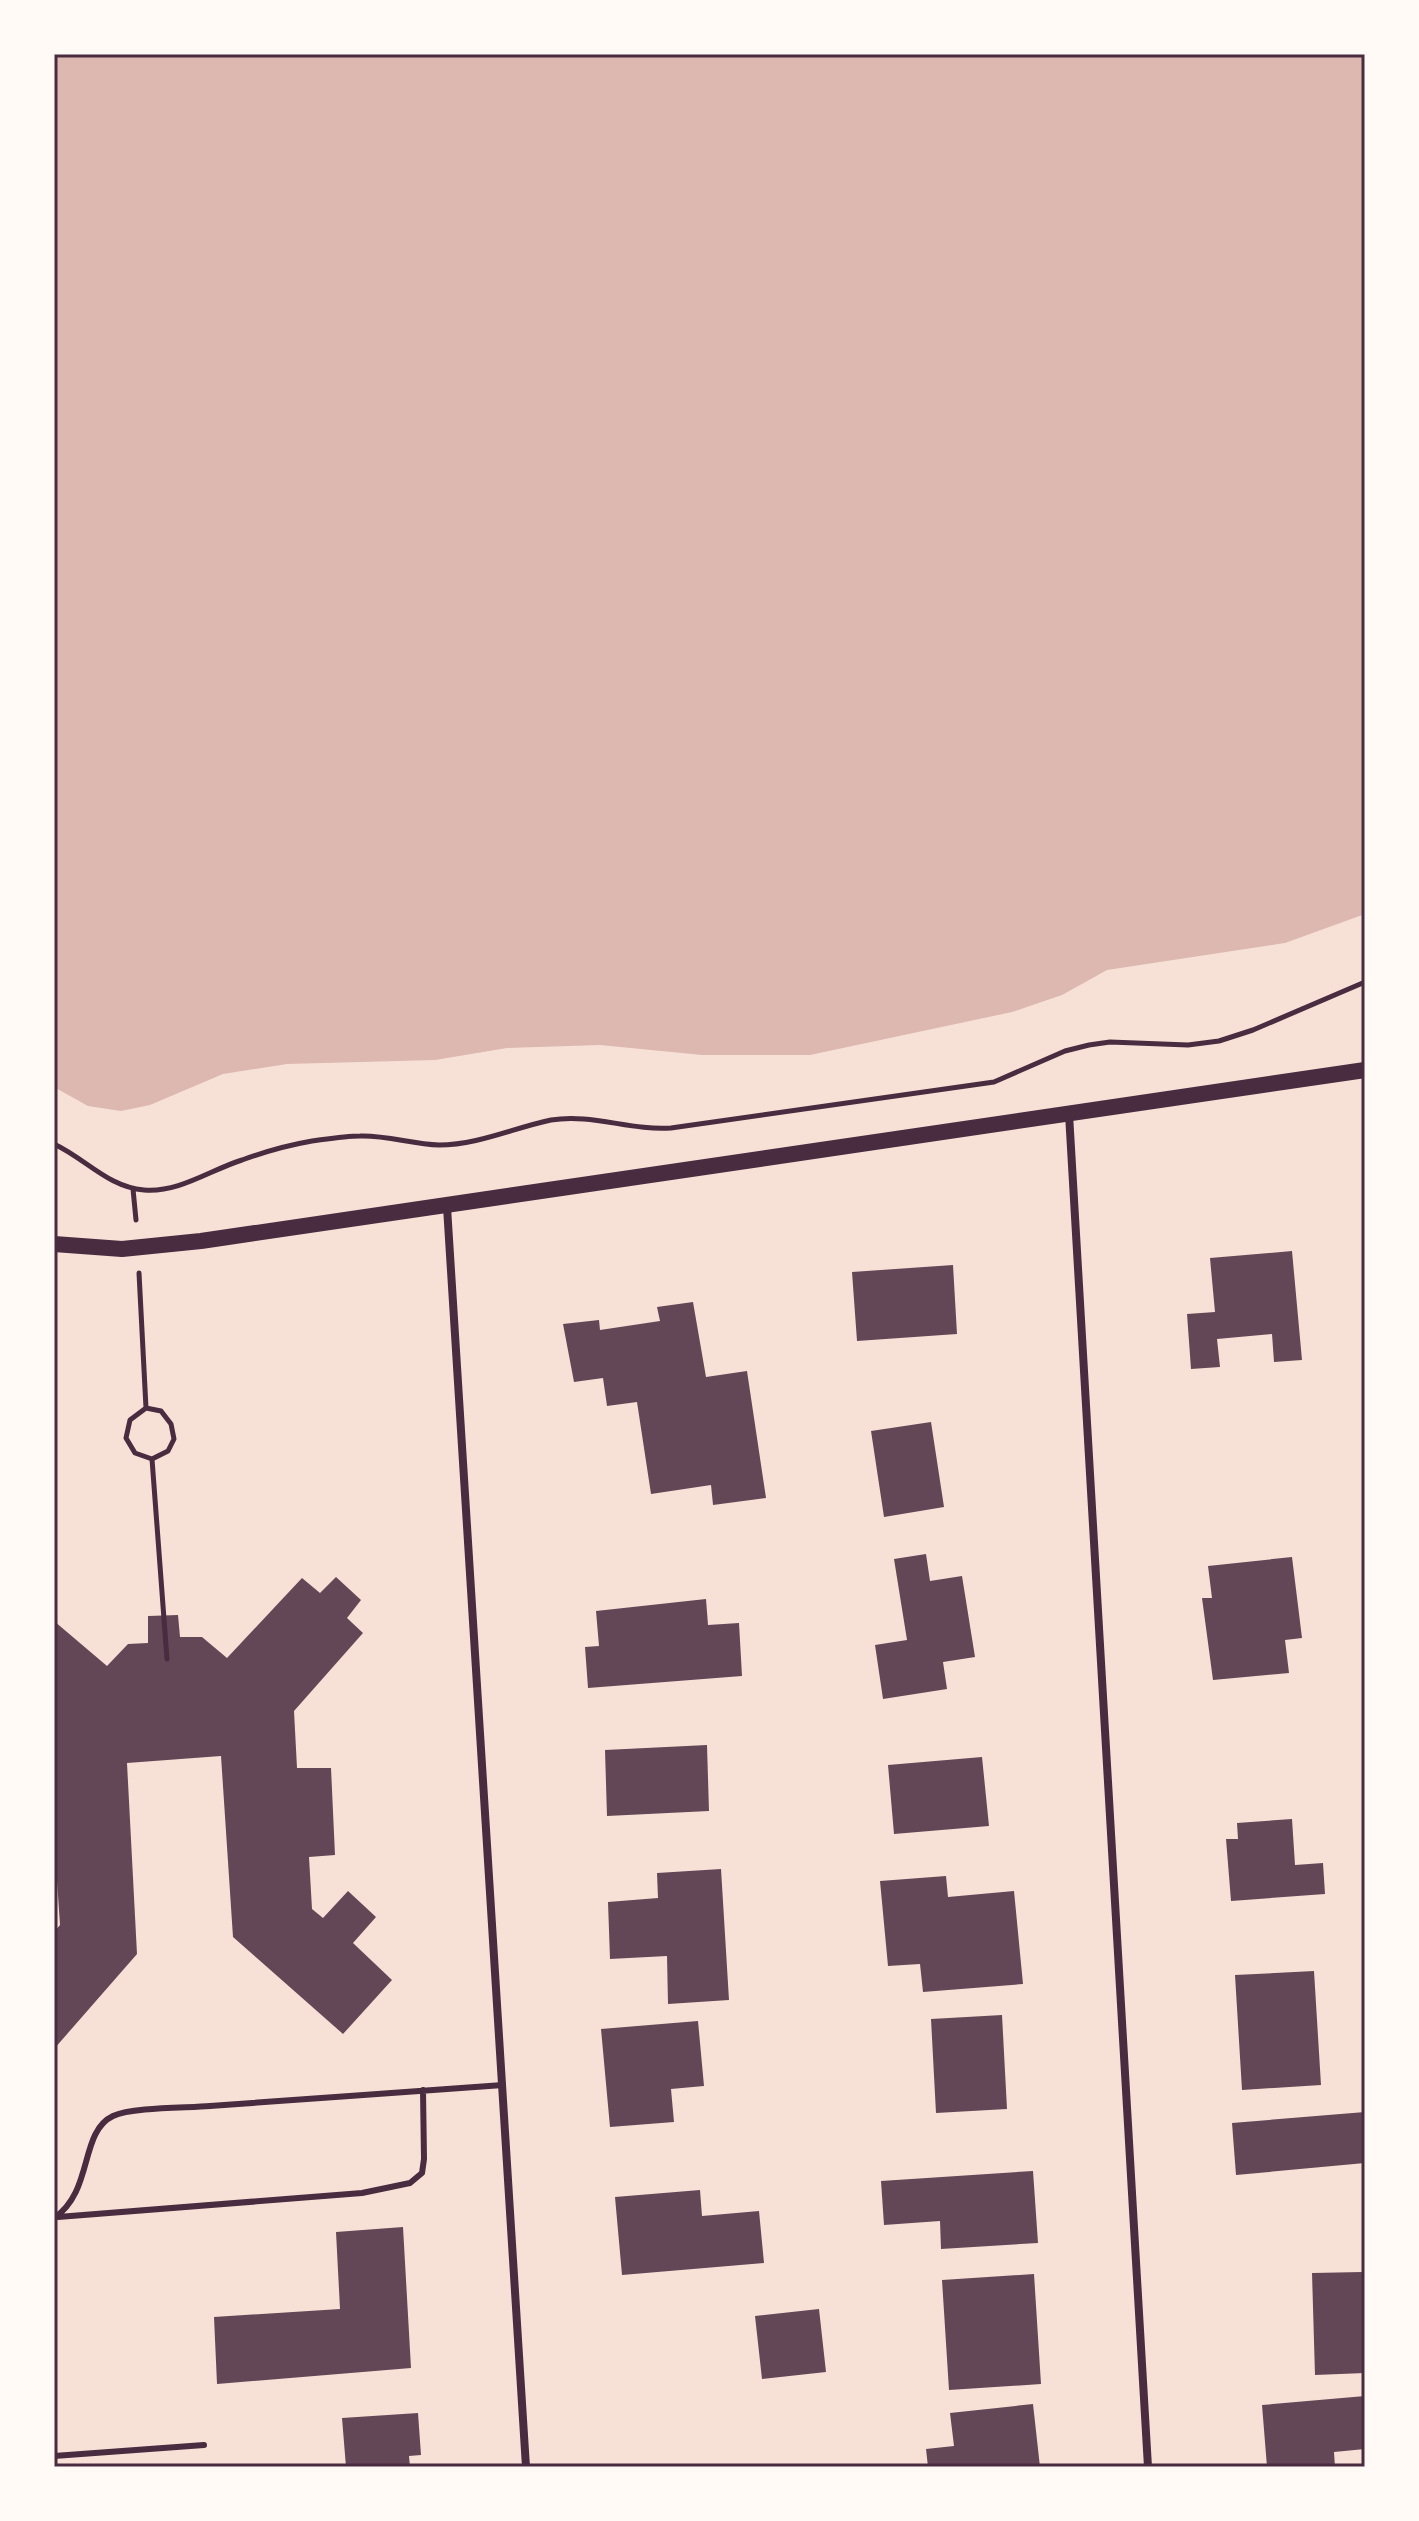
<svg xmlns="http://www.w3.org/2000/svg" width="1419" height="2521" viewBox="0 0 1419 2521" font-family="Mulish,sans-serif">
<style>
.water{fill:#dcb8b0}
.building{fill:#644757}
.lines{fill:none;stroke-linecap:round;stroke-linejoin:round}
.path{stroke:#4a2c40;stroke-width:5}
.service{stroke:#4a2c40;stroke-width:6}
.minor{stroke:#4a2c40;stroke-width:8}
.secondary{stroke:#4a2c40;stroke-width:16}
.neatline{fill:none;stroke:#4a2c40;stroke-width:3}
</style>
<rect width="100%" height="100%" fill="#f7e1d7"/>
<path class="water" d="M54,54H1365V914L1285,943L1107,970L1062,995L1012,1012L810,1055H702L600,1045L507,1048L435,1060L287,1064L223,1074L150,1105L121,1111L88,1106L54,1087Z"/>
<path class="building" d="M1292,1251L1302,1360L1274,1362L1272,1334L1217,1339L1220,1367L1191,1369L1187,1314L1215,1312L1210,1258Z
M953,1265L957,1334L857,1341L852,1272Z
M693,1302L706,1377L747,1371L766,1498L713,1505L711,1485L651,1494L637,1402L607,1406L603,1378L574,1382L563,1324L599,1320L600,1330L660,1321L657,1307Z
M931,1422L944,1507L884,1517L871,1431Z
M926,1554L930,1581L962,1576L975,1657L943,1662L947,1689L883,1699L875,1645L907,1640L894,1559Z
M1292,1557L1302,1638L1285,1640L1289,1673L1213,1680L1202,1598H1212L1208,1566Z
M336,1577L361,1600L347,1618L363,1633L294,1711L297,1768H331L335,1855L309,1857L312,1909L323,1918L348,1891L376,1917L353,1943L392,1980L343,2034L233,1937L221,1756L127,1763L137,1954L54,2049V1932L60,1925L54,1836V1621L107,1666L128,1644L148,1643V1616L178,1615L180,1637H202L227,1658L302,1578L320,1593Z
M706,1599L708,1625L739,1623L742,1676L588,1688L585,1647L599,1646L596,1611Z
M707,1745L709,1811L607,1816L605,1750Z
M982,1757L989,1826L894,1834L888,1765Z
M1292,1819L1295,1865L1323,1863L1325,1894L1231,1901L1226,1839H1238L1237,1823Z
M721,1869L729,2000L668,2004L667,1956L610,1959L608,1902L658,1898L657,1873Z
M946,1876L948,1897L1014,1891L1023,1984L923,1992L920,1964L888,1966L880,1881Z
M1314,1971L1321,2085L1242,2090L1235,1975Z
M1002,2015L1007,2109L936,2113L931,2019Z
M698,2021L704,2086L671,2089L674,2122L610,2127L601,2029Z
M1365,2112V2163L1236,2175L1232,2123Z
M1033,2171L1038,2243L941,2249L940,2221L884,2225L881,2181Z
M700,2190L702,2216L759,2211L764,2263L622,2275L615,2197Z
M403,2227L411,2368L217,2384L214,2317L340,2309L336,2232Z
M1362,2272L1365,2373L1315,2375L1312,2273Z
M1034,2274L1041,2384L949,2390L942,2280Z
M819,2309L826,2372L762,2379L755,2316Z
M1365,2396V2449L1334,2452L1335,2467H1267L1262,2405Z
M1033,2404L1040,2467H928L926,2449L954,2446L950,2413Z
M418,2413L421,2455L409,2456L410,2467H346L342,2418Z"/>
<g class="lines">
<path class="path" d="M54,1144C86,1159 108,1187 144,1190C179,1193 210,1170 242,1160C264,1152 289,1145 312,1141C327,1139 345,1136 360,1136C386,1135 412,1144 439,1145C478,1145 513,1128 551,1120C591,1113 631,1131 671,1128L994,1082L1065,1051L1089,1045L1110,1042L1188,1045L1219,1041L1253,1030L1365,982
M133,1189L136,1220
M139,1273L146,1408L161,1411L171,1424L174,1439L168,1451L152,1459L167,1659
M146,1408L130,1420L126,1438L135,1453L152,1459"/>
<path class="service" d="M58,2217L362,2193L410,2183L422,2173L424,2159L423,2090
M54,2218C94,2191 79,2132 113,2116C132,2107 187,2108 210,2106C308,2099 405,2092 503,2085
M54,2456L204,2445"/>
<path class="minor" d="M1069,1114L1148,2467
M447,1207L526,2467"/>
<path class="secondary" d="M54,1244L122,1249L201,1241L1365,1070"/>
</g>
<rect width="1419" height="2521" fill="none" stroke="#fffaf5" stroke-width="112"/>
<rect x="56" y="56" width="1307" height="2409" class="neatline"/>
</svg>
